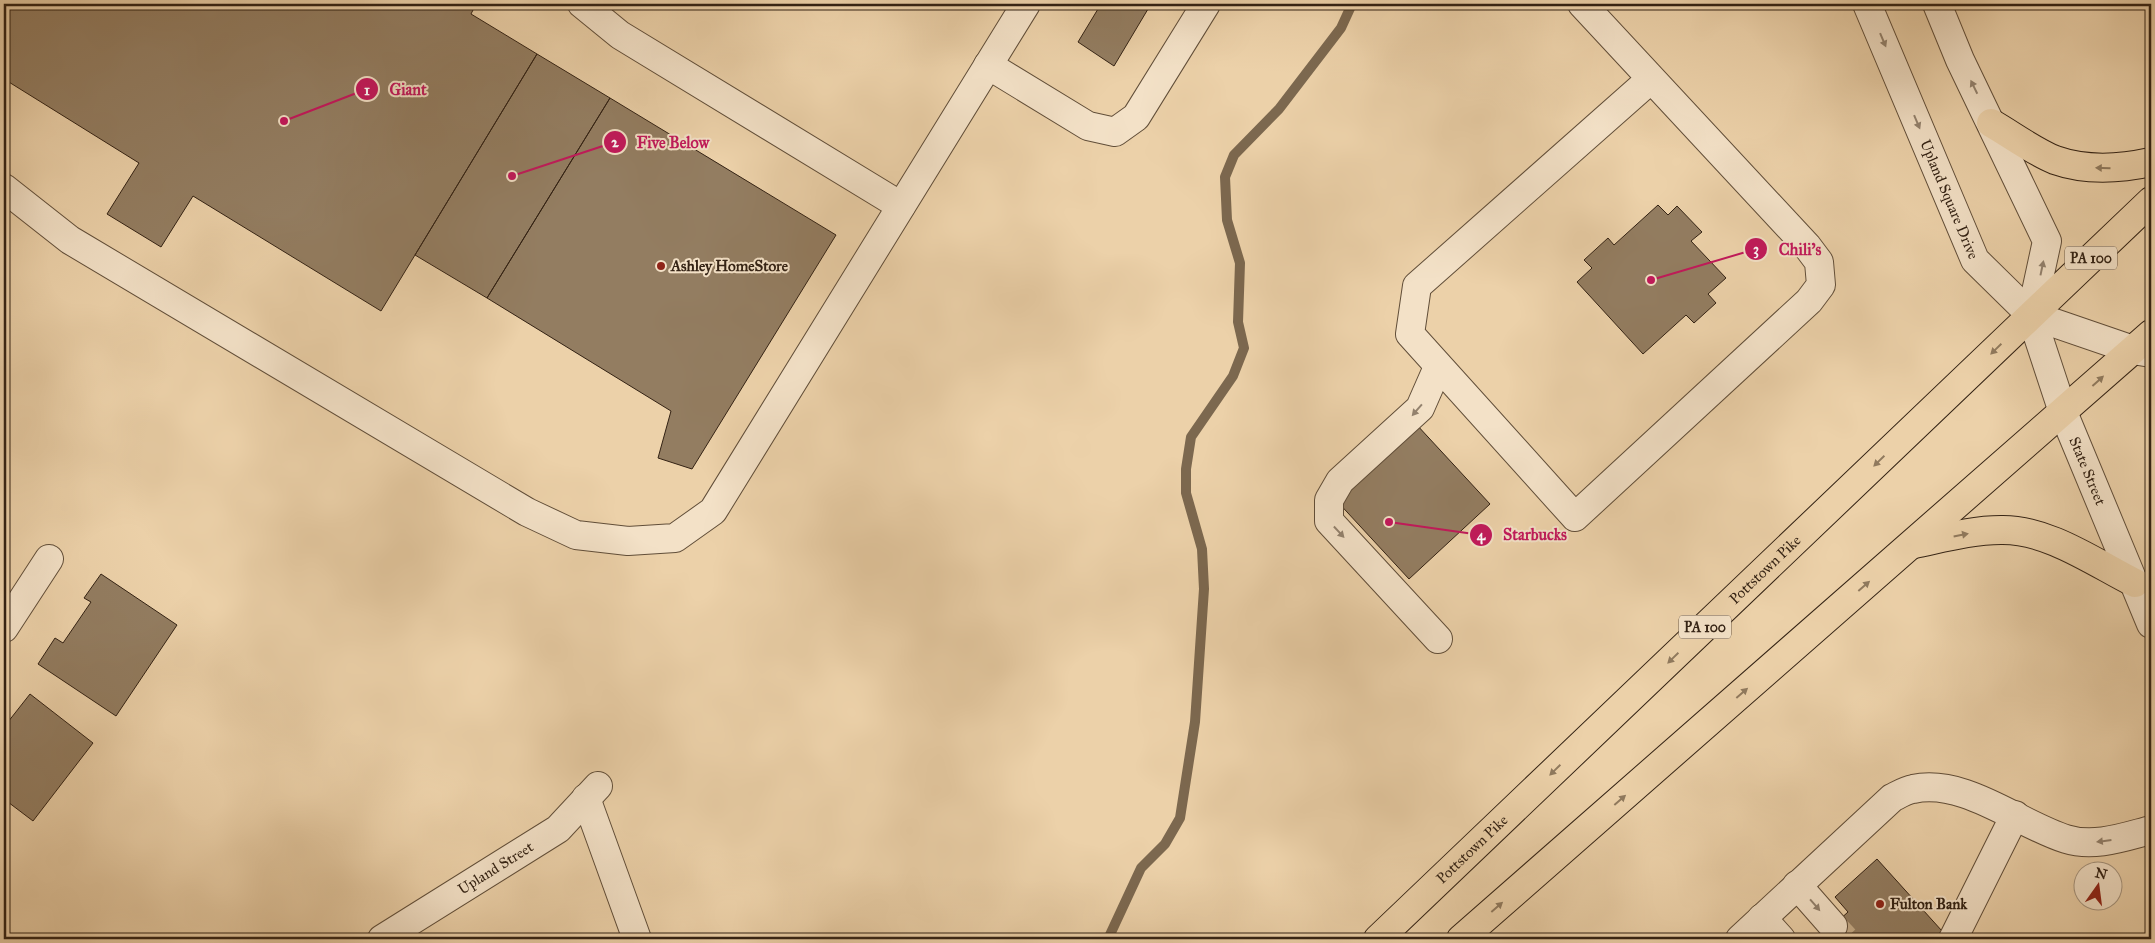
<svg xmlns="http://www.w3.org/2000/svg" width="2155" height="943" viewBox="0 0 2155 943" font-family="'IM FELL Great Primer',serif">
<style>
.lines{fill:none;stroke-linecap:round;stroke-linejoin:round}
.stream{stroke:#7c684f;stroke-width:10}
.building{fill:#937d61;stroke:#332214}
.minor-tunnel{stroke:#c7ae8b;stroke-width:28;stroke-dasharray:28 14;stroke-linecap:butt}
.minor-casing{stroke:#614e39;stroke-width:30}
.highway-casing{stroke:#332214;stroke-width:30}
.minor{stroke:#f3e1c7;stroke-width:28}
.highway{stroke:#ecd1a9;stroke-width:28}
.oneway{fill:#93826e}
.oneway2{fill:#907a5e}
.poi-dot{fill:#8f2418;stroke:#f3e1c7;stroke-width:2}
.labels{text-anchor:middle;stroke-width:4;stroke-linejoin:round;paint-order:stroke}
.shield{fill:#f3e1c7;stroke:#6d5b4a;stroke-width:1}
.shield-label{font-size:14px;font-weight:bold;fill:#332214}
.street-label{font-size:15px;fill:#332214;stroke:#f3e1c7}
.poi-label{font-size:15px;font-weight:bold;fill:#332214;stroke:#f3e1c7;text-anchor:start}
.leader{fill:none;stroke:#c2185b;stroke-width:2}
.callout-dot{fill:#c2185b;stroke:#f3e1c7;stroke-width:2}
.mark-label{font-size:15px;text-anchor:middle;font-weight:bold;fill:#fff}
.callout-label{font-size:16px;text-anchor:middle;font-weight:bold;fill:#c2185b;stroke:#f3e1c7;stroke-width:4;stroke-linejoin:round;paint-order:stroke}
</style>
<rect width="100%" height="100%" fill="#ecd1a9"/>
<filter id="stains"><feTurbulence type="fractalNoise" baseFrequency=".004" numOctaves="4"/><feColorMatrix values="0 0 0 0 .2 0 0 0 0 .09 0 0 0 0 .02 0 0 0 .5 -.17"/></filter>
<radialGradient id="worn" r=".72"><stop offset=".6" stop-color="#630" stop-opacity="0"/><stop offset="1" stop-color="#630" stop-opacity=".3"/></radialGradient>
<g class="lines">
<path class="stream" d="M1108,939L1141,868L1165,844L1180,818L1195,722L1204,589L1202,549L1186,493V469L1191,437L1233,376L1244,348L1238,322L1240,263L1227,220L1225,177L1234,155L1279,109L1341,28L1352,4"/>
</g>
<path class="building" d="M4,4H476L471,14L537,54L381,311L193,196L161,247L107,214L139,163L4,79Z
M1101,4H1151L1114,66L1078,42Z
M537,54L610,98L487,298L415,255Z
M610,98L836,235L692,469L658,458L671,411L487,298Z
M1658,205L1668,215L1677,206L1702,232L1691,241L1726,278L1708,294L1716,303L1694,323L1686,315L1643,354L1577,282L1592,268L1584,260L1608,238L1614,245Z
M1416,424L1490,504L1409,579L1335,499Z
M101,574L177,625L116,716L38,664L55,638L63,643L91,602L84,598Z
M30,694L93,743L33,821L4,799V727Z
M1877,859L1942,931L1933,939H1818L1848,912L1835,897Z"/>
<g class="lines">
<path class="minor-tunnel" d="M1833,926L1845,939"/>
<defs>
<g id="minor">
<path d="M582,4L620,35L901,206"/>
<path d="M1582,4L1807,246L1819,262L1821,285L1809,301L1575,517L1410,334L1417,286L1651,79"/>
<path id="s1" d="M1867,4L1975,260L2031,315L2133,350L2151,353"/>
<path d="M1937,4L1960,60L2047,241L2031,315"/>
<path d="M988,65L1088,126L1115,132L1136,117L1206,4"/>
<path d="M4,188L70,240L527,512L576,535L628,541L675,538L713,511L1026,4"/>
<path id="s2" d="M2031,315L2063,412L2151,624"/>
<path d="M4,628L49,559"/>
<path d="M1438,639L1329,521V500L1340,481L1420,408L1438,367"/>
<path d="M586,798L637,939"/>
<path d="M1797,885L1833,926"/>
<path d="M1762,918L1781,939"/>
<path id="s3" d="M382,939L558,829L598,786"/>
<path d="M1740,939L1892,798C1898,795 1906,790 1913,789C1965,778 2018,824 2066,839C2094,848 2124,837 2151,830"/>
<path d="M1953,939L2015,815"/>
</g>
<g id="highway">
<path d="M1991,123C2012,135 2033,151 2055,160C2086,171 2119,169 2151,162"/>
<path d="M1914,544C1943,538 1972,530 2001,530C2048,529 2095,563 2135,583"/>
<path id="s4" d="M1378,939L2151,201"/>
<path d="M1461,939L2151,334"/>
</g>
</defs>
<use href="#minor" class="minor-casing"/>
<use href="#highway" class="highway-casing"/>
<use href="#minor" class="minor"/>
<use href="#highway" class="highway"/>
</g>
<defs><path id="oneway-solid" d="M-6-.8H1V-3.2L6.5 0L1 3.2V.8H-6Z" transform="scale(1.25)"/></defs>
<g class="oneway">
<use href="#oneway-solid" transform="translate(1883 40) rotate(67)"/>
<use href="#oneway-solid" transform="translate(1974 87) rotate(-116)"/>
<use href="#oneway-solid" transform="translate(1917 122) rotate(67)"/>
<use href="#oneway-solid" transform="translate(2042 268) rotate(-78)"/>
<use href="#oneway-solid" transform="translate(1417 410) rotate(131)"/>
<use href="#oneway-solid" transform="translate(1339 532) rotate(47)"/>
<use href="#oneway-solid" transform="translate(2104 841) rotate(173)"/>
<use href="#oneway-solid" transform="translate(1815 905) rotate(49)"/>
</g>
<g class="oneway2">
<use href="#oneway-solid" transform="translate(2103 168) rotate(-179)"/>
<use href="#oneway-solid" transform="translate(1996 349) rotate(136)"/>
<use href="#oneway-solid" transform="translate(2098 381) rotate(-42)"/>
<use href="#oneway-solid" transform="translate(1879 461) rotate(136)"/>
<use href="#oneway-solid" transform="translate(1961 535) rotate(-11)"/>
<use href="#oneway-solid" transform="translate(1864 586) rotate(-41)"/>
<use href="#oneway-solid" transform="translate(1673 658) rotate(136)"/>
<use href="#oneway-solid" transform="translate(1742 693) rotate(-41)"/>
<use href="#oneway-solid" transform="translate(1555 770) rotate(136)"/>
<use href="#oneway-solid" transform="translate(1620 800) rotate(-41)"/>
<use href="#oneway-solid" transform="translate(1497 907) rotate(-41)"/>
</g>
<g class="poi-dot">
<circle cx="661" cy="266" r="5"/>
<circle cx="1880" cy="904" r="5"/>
</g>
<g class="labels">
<g class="shield">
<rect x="2065" y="246.5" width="52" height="23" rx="4"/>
<rect x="1679" y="615.5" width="52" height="23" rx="4"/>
</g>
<g class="shield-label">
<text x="2091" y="263">PA 100</text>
<text x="1705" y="632">PA 100</text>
</g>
<g class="street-label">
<text dy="5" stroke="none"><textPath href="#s1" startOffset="212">Upland Square Drive</textPath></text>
<text dy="5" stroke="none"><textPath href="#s2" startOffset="166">State Street</textPath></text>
<text dy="5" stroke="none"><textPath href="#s4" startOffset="535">Pottstown Pike</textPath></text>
<text dy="5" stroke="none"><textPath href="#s4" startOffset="130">Pottstown Pike</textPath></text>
<text dy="5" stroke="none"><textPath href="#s3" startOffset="134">Upland Street</textPath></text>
</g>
<g class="poi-label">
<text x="671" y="271">Ashley HomeStore</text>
<text x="1890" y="909">Fulton Bank</text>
</g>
</g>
<path class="leader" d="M284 121L367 89M512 176L615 142M1651 280L1756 249M1389 522L1481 535"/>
<g class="callout-dot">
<circle cx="284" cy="121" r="5"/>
<circle cx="512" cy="176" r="5"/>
<circle cx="1651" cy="280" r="5"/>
<circle cx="1389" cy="522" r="5"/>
<circle cx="367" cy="89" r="12"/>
<circle cx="615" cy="142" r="12"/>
<circle cx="1756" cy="249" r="12"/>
<circle cx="1481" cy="535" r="12"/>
</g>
<g class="mark-label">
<text x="367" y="95">1</text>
<text x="615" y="147">2</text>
<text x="1756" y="254">3</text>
<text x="1481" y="540">4</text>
</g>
<g class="callout-label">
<text x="408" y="95">Giant</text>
<text x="673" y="148">Five Below</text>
<text x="1800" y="255">Chili's</text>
<text x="1535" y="540">Starbucks</text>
</g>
<rect width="2155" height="943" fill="none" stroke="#ecd1a9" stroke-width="20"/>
<rect x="5" y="5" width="2145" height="933" fill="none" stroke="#332214" stroke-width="2.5"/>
<rect x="10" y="10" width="2135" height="923" fill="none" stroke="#332214"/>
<g transform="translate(2098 886) rotate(14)"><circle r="24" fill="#f3e1c7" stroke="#a6957f"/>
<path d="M0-4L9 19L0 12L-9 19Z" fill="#8f2418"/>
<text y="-8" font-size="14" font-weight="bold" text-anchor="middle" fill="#332214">N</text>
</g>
<rect width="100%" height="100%" filter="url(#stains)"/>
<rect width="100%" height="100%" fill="url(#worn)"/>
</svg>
